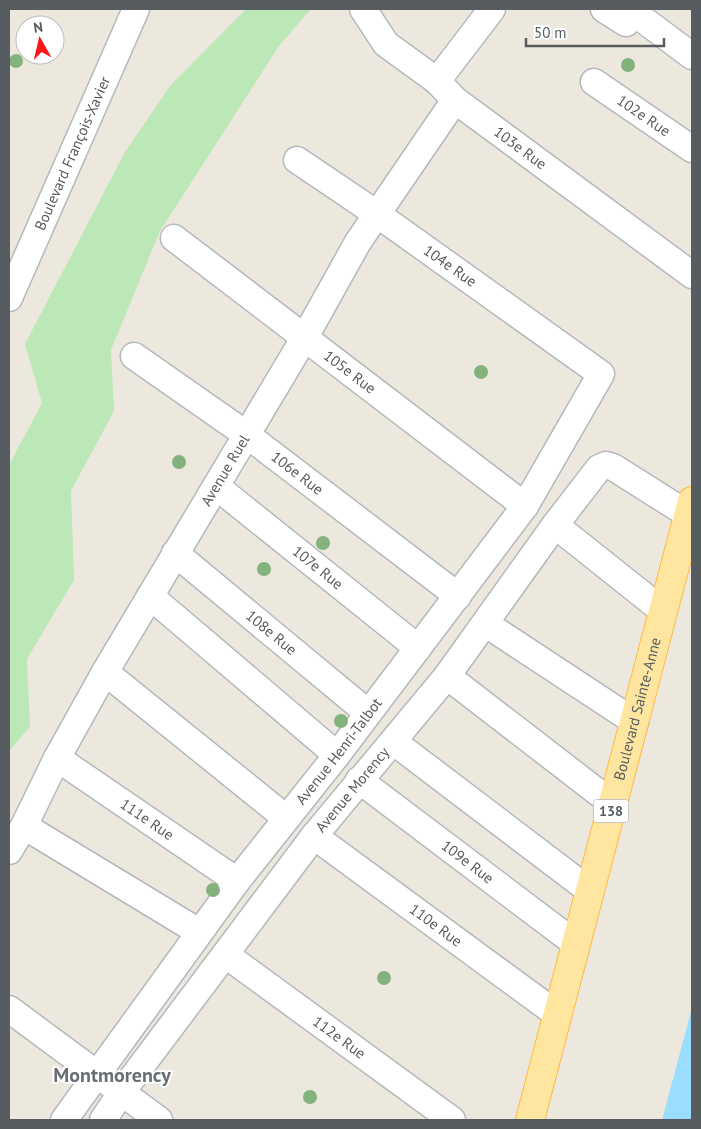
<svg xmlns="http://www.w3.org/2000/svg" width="701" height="1129" viewBox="0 0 701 1129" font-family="'PT Sans',sans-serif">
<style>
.green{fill:#bbe8b6}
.water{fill:#9bddff}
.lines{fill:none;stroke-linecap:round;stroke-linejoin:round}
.minor-casing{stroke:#b4b8bd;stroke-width:29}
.major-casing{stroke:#ffb944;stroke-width:30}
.minor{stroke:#fff;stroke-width:26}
.major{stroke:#ffe6a0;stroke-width:28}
.tree{fill:#84b27c}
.labels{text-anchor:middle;stroke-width:4;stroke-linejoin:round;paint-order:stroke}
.shield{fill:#fff;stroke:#898d90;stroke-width:1}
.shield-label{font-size:14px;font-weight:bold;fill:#575c61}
.street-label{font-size:15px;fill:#575c61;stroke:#fff}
.district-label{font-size:20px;font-weight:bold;fill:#686f73;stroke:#fff}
</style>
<rect width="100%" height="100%" fill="#ede8de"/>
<path class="green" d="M246,9H311L279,46L160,231L111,350L114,411L71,491L74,580L27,659L30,727L9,751V465L42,403L25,344L125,152L170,86Z"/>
<path class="water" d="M692,1008V1120H662Z"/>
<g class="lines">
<defs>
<g id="minor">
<path id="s1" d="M363,9L386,44L437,81L455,100L692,275"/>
<path d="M604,9L626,23L636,9"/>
<path d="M633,12L692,56"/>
<path d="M437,81L492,9"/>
<path id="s2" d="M594,82L692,149"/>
<path id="s3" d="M174,238L525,506"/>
<path id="s4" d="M9,298L136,9"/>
<path id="s5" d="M134,356L247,435L458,596"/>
<path id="s6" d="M217,487L418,648"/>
<path d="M555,525L663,611"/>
<path id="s7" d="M175,553L368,713"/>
<path d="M150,596L337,755"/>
<path d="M486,624L635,722"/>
<path d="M105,672L286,818"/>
<path d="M447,676L613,804"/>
<path d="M394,742L590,891"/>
<path id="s8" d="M57,758L237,881"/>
<path id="s9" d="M359,780L576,944"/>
<path d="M24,826L199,932"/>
<path id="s10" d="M314,836L558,1015"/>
<path id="s11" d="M9,851L24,826L57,758L105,672L305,337L358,242L455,100"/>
<path id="s12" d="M226,955L452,1120"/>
<path d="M9,1009L159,1120"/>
<path id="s13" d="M64,1120L237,881L337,755L525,506L601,374L377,214L297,160"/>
<path id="s14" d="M103,1120L121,1093L314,836L447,676L555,525L599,468L606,465L613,467L689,515"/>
</g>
<g id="major">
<path id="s15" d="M530,1120L692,501"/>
</g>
</defs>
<use href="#minor" class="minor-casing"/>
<use href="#major" class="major-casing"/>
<use href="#minor" class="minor"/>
<use href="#major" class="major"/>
</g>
<g class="tree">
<circle cx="16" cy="61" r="7"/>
<circle cx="628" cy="65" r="7"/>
<circle cx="481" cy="372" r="7"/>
<circle cx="179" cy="462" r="7"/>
<circle cx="323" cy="543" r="7"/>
<circle cx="264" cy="569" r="7"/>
<circle cx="341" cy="721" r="7"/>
<circle cx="213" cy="890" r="7"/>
<circle cx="384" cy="978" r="7"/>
<circle cx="310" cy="1097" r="7"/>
</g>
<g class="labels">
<rect class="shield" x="593.5" y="799.5" width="35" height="23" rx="4"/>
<g class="shield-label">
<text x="611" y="816">138</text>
</g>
<g class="street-label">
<text dy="5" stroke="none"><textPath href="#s2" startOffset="60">102e Rue</textPath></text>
<text dy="5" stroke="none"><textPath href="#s1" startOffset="212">103e Rue</textPath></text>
<text dy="5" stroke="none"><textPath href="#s4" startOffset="158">Boulevard François-Xavier</textPath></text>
<text transform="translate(450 266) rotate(35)" y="5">104e Rue</text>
<text dy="5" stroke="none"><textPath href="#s3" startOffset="221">105e Rue</textPath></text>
<text dy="5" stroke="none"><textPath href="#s11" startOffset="438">Avenue Ruel</textPath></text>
<text dy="5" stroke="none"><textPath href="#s5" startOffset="201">106e Rue</textPath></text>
<text dy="5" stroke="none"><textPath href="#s6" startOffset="129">107e Rue</textPath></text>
<text dy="5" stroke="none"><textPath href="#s7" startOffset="125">108e Rue</textPath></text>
<text dy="5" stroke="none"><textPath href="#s15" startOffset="425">Boulevard Sainte-Anne</textPath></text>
<text dy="5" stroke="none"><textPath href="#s13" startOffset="460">Avenue Henri-Talbot</textPath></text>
<text dy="5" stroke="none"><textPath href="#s14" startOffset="414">Avenue Morency</textPath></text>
<text dy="5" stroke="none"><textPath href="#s8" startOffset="109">111e Rue</textPath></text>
<text dy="5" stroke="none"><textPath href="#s9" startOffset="136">109e Rue</textPath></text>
<text dy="5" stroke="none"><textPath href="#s10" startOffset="151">110e Rue</textPath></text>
<text dy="5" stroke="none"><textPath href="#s12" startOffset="140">112e Rue</textPath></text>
</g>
<g class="district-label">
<text x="112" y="1082">Montmorency</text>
</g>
</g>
<rect width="701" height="1129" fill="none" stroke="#575c61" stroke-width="20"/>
<g transform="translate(40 40) rotate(352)"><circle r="24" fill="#ffffff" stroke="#bcbec0"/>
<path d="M0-4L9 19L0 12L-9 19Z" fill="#fb1519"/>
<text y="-8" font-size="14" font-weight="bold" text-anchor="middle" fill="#575c61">N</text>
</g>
<path d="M526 38v8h138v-8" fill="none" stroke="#575c61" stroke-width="2.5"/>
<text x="534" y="38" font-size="15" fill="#575c61" stroke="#ffffff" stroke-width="4" paint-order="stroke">50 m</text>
</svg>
